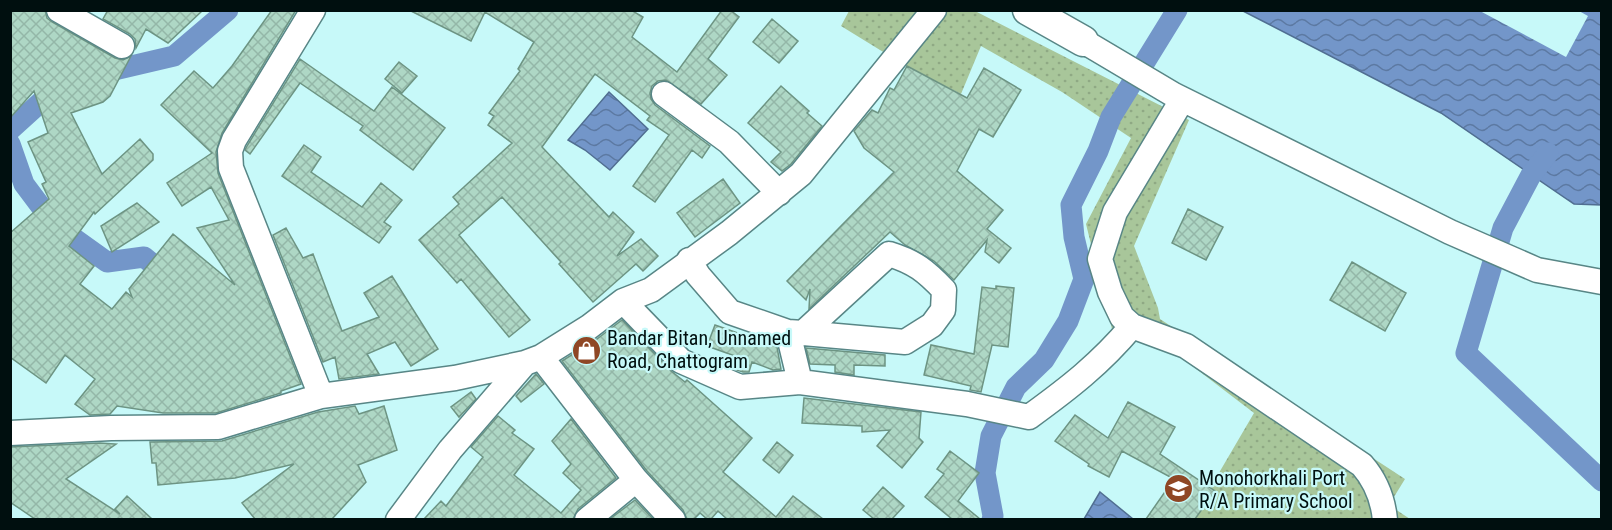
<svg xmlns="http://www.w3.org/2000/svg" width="1612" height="530" viewBox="0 0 1612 530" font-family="'Roboto Condensed',sans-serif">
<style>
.green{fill:url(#green-dots)}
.water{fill:url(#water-waves);stroke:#506e91;stroke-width:1.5}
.pier{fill:#c7f9f9}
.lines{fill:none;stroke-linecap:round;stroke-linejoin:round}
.canal{stroke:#7396c9;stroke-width:21}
.building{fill:url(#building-cross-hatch);stroke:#6d9483;stroke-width:1.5}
.minor-casing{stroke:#588686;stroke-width:27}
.major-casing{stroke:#588686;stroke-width:33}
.minor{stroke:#fff;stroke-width:24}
.major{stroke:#fff;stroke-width:30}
.labels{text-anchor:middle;stroke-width:4.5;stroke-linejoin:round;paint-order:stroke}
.poi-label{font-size:20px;fill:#000f0f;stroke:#c7f9f9;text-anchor:start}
</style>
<defs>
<pattern id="green-dots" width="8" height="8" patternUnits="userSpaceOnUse" patternTransform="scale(1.5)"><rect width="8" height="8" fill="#a8c69a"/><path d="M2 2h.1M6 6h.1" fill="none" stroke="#8fa984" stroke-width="1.8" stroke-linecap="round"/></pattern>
<pattern id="water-waves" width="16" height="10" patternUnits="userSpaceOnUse" patternTransform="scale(1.5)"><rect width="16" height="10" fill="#7396c9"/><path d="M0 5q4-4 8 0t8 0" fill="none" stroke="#5c79a2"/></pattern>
<pattern id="building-cross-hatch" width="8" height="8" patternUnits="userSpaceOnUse" patternTransform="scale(1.5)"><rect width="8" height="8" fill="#aed7c5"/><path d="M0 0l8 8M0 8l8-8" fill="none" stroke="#94b7a8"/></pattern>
</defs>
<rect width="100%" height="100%" fill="#c7f9f9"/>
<path class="green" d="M849,11H975L1189,120L1134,246L1158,308L1160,319L1405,479L1389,505L1410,519H1192L1254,413L1161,342L1149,346L1112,329L1086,224L1131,138L1062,92L981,46L961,94L906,66L841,26Z"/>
<path class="water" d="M1243,11H1601V205L1574,204L1441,113Z
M609,92L648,129L610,170L585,150L568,140Z
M1100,492L1133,519H1084Z"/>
<path class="pier" d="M1579,11L1588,16L1566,57L1480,11Z"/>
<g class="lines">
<path class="canal" d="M100,76L110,71L174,56L228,10
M10,130L42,101L63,92
M10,144L24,184L54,224L107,262L144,257L171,279
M1548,153L1531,175L1503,228L1466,353L1602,481
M992,520L993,516L985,473L991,436L1016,387L1044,360L1068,321L1084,279L1074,237L1071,205L1098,151L1111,117L1177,10"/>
</g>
<path class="building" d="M10,10H45L47,18L52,22L115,58L123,60L131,56L110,96L103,102L71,113L102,174L140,139L153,154V160L95,214L94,212L69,246L94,266L80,284L112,309L126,292L132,297L129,289L173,234L235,285L197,228L229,220L211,187L182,206L167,183L212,153L161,105L194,71L213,88L232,66L272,10H296L222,133L216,152L218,173L301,384L281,391V393L216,413H163L117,406L110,414L90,415L75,404L95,379L65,355L46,383L10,357V233L49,199L42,184L46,182L28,142L48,133L34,91L10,118Z
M108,10H203L168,43L146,29L136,48L135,39L130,34L103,19Z
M409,10H631L643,17L632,37L677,72L722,10H730L739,17L708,59L727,75L701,104L666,80L658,81L652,86L650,93L651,99L655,105L710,146L702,158L692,150L655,202L633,186L669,135L647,120L650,116L595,74L542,147L609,217L613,212L634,232L617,256L641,239L658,256L643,271L636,264L593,302L559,264L561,262L502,197L459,235L530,320L509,337L461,279L457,283L419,240L459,204L453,197L512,143L488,125L494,116L489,113L520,71L518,69L534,42L485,12L471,41Z
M772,19L798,41L779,63L753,42Z
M300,59L374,111L392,87L445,128L413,170L360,130L363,126L300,83L250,154L245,150L247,146Z
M399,62L417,76L402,93L385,79Z
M907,66L967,98L984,68L1021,90L993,137L979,129L957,171L1003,210L987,229L1011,248L999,263L985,252L987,240L954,280L934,261L905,245L890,232L809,309L810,289L806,300L787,281L894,172L864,148L854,131L872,110L878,113L890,88L894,90Z
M781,86L809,111L807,113L822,126L791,164L782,171L771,162L781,152L748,123Z
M304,145L321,157L311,172L362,207L381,183L402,200L384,222L391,227L379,243L282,176Z
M723,179L740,203L695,237L677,213Z
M137,203L159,222L112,252L101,226Z
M1188,209L1223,227L1206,260L1172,243Z
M286,228L303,258L313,254L342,331L379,317L364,293L392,276L438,349L411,366L395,342L367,354L379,374L339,379L335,357L323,362L273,235Z
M1352,262L1406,293L1385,331L1330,300Z
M996,286L1014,288L1008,347L992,345L981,392L970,390L971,386L924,375L931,345L974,354L982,287L996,289Z
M622,320L671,371L685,382L687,380L752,438L723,472L776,517L793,496L823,519H727L718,511L711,519H707L700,513L694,519H687L683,510L647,471L562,361L597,339Z
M715,325L777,347L781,369L773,370L752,362L749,372H743L731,368L735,356L707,346Z
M806,348L885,355V366L854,365V375L835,372V365L810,364Z
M536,374L544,384L521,402L516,396Z
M471,392L476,399L459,417L451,407Z
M804,398L921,412L919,438L923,442L902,468L877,446L890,430L862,432V426L802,423Z
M1128,402L1175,427L1160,454L1215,491L1195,519H1146L1174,479L1122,451L1109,477L1088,466L1089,464L1055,441L1075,415L1108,438Z
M355,406L359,414L384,406L397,450L358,465L366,482L332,519H255L242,503L294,464L235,478L158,485L156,463H152L150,442L222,441L318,412Z
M498,416L515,430L512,433L534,449L514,475L561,513L581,490L563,473L571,464L552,441L571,419L616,478L578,509L573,519H424L441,501L446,506L483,457L471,447Z
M777,442L793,455L779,473L763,460Z
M100,443L116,444L66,479L120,514L115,509L127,496L152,519H35L10,502V447Z
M950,451L979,473L958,501L980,519H952L925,497L944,474L937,469Z
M883,487L904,506L892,519H874L863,510Z
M635,500L653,519H610Z"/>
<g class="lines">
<defs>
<path id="minor" d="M59,10L122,46
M1083,41L1174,95L1450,232L1537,270L1602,282
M664,94L729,142L779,193
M1182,100L1115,212L1100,259L1110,292L1122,317L1132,326L1186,346L1362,465C1376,481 1383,499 1385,520
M689,260L698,275L730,312L788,332L800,382
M623,301L681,361L740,387L800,382L967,404L1029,417C1069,388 1100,364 1132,326
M788,332L803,333L905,342L932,325L943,310L944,290C926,271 915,262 889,254L803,333
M541,357L636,480L673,520
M321,396L455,378L525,363L541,357L589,327L623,301L651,290L729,233L801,174L934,10
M10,433L111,428L218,427L321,396L231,168L230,151L234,140L313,10
M398,520L450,450L525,363
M587,520L636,480"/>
<path id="major" d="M1028,10L1083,41"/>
</defs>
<use href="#minor" class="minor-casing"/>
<use href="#major" class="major-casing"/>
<use href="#minor" class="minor"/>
<use href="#major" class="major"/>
</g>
<defs>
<symbol id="shop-disc" viewBox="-11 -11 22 22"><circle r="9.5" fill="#8f4725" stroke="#c7f9f9"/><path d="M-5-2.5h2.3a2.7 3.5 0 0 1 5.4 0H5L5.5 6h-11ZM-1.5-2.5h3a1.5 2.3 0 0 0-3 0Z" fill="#fff"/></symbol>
<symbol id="school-disc" viewBox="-11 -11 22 22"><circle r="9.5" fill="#8f4725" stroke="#c7f9f9"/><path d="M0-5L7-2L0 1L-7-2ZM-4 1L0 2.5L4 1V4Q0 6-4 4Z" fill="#fff"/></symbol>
</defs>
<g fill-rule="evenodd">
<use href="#shop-disc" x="570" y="334" width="33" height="33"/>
<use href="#school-disc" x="1162" y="472" width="33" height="33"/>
</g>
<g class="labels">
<g class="poi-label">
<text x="607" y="345">Bandar Bitan, Unnamed<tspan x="607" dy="23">Road, Chattogram</tspan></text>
<text x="1199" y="485">Monohorkhali Port<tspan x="1199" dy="23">R/A Primary School</tspan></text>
</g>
</g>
<rect width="1612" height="530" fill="none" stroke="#000f0f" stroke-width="24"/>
</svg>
